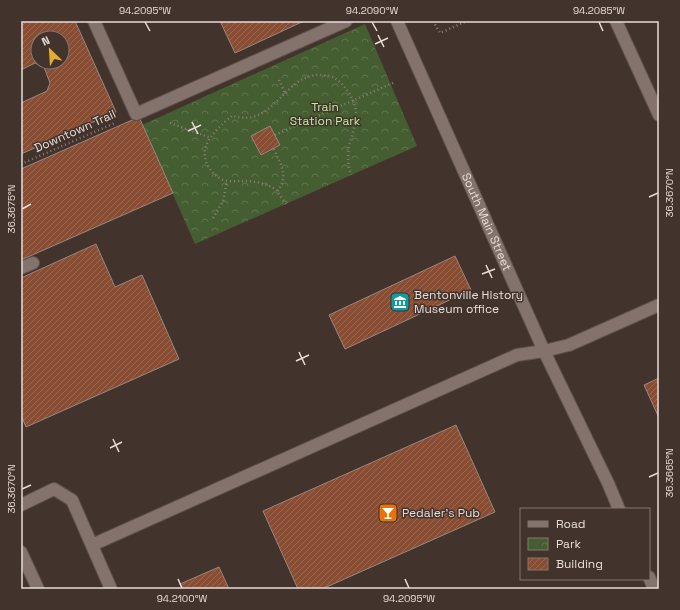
<svg xmlns="http://www.w3.org/2000/svg" width="680" height="610" viewBox="0 0 680 610" font-family="'Space Grotesk',sans-serif">
<style>
.park{fill:url(#park-crowns)}
.building{fill:url(#building-hatch);stroke:#99877f;fill-rule:evenodd}
.lines{fill:none;stroke-linecap:round;stroke-linejoin:round}
.service-casing{stroke:#5d514b;stroke-width:14}
.tertiary-casing{stroke:#5d514b;stroke-width:14}
.path{stroke:#8b7e78;stroke-width:2.5;stroke-dasharray:1 3;stroke-linecap:butt}
.service{stroke:#84736c;stroke-width:12}
.tertiary{stroke:#84736c;stroke-width:12}
.ticks{fill:none;stroke:#e7ddd9;stroke-width:1.5}
.labels{text-anchor:middle;stroke-width:3;stroke-linejoin:round;paint-order:stroke}
.park-label{font-size:12px;fill:#bdee9c;stroke:#42332c}
.street-label{font-size:12px;fill:#e7ddd9;stroke:#42332c}
.poi-label{font-size:12px;fill:#e7ddd9;stroke:#42332c;text-anchor:start}
.neatline{fill:none;stroke:#e7ddd9;stroke-width:1.5}
.ticks-label{font-size:10px;text-anchor:middle;fill:#e7ddd9}
</style>
<defs>
<pattern id="park-crowns" width="20" height="18" patternUnits="userSpaceOnUse"><rect width="20" height="18" fill="#445e31"/><path d="M2 6a3 3 0 1 1 6 0M12 15a3 3 0 1 1 6 0" fill="none" stroke="#5f754e"/></pattern>
<pattern id="building-hatch" width="6" height="6" patternUnits="userSpaceOnUse"><rect width="6" height="6" fill="#884d32"/><path d="M-1 1l2-2M0 6l6-6M5 7l2-2" fill="none" stroke="#99664f"/></pattern>
</defs>
<rect width="100%" height="100%" fill="#42332c"/>
<path class="park" d="M365,24L417,146L195,244L142,125Z"/>
<path class="building" d="M21,21H75L116,112L21,154V103L47,91L50,83L44,67L35,63L21,70ZM38,38H62V62H38Z
M220,21H304L235,53Z
M139,117L173,193L21,260V169Z
M270,126L280,145L261,155L251,136Z
M96,244L115,287L142,275L179,359L26,427L21,415V278Z
M455,256L471,290L345,349L329,315Z
M659,378V418L644,385Z
M456,425L495,512L322,589H298L263,511Z
M219,567L229,589H182L180,584Z"/>
<g class="lines">
<defs>
<path id="service" d="M94,21L136,114L346,21
M616,21L659,115
M21,268L33,263
M21,505L54,489L72,500L111,589
M92,545L517,355L544,351L569,345L659,305"/>
<g id="tertiary">
<path id="s1" d="M397,21L544,351L608,483L619,509"/>
<path d="M21,552L38,589"/>
<path d="M649,577L654,589"/>
</g>
</defs>
<use href="#service" class="service-casing"/>
<use href="#tertiary" class="tertiary-casing"/>
<path class="path" d="M433,21L440,33L467,21
M279,80L285,93
M170,123L211,138
M275,135L395,82
M274,149C281,165 289,176 277,192
M21,164L115,123
M286,204C283,200 280,195 277,191C268,183 254,181 242,181C237,181 229,182 224,180C211,176 201,159 206,146C209,136 224,122 232,116C239,117 247,119 253,117C280,109 291,73 322,75C326,76 330,75 333,77C346,85 358,103 356,118C356,124 353,130 352,136C347,149 347,161 351,175
M213,218L223,201L227,181"/>
<use href="#service" class="service"/>
<use href="#tertiary" class="tertiary"/>
</g>
<path class="ticks" d="M145,22L150,31M372,22L377,31M599,22L603,31M378,35L384,47M375,44L388,38M192,122L198,134M188,131L201,125M649,197L658,193M22,209L31,204M486,265L492,278M482,274L495,269M299,352L305,365M296,361L309,355M113,439L119,452M110,448L122,442M649,477L658,473M22,489L31,485M178,579L182,588M405,579L409,588"/>
<defs>
<symbol id="museum-square" viewBox="-11 -11 22 22"><rect x="-9" y="-9" width="18" height="18" rx="4" fill="#0f9aa8" stroke="#42332c"/><path d="M0-6L6-3V-2H-6V-3ZM-5-1h2V3h-2ZM-1-1h2V3h-2ZM3-1h2V3H3ZM-6 4H6V6H-6Z" fill="#fff"/></symbol>
<symbol id="bar-square" viewBox="-11 -11 22 22"><rect x="-9" y="-9" width="18" height="18" rx="4" fill="#e8710a" stroke="#42332c"/><path d="M-6-5H6L.8 .8V4.5H3.5V6h-7V4.5H-.8V.8Z" fill="#fff"/></symbol>
</defs>
<g fill-rule="evenodd">
<use href="#museum-square" x="389" y="291" width="22" height="22"/>
<use href="#bar-square" x="377" y="502" width="22" height="22"/>
</g>
<g class="labels">
<g class="park-label">
<text x="325" y="111">Train<tspan x="325" dy="14">Station Park</tspan></text>
</g>
<g class="street-label">
<text transform="translate(75 131) rotate(-24)" y="4">Downtown Trail</text>
<text dy="4" stroke="none"><textPath href="#s1" startOffset="220">South Main Street</textPath></text>
</g>
<g class="poi-label">
<text x="414" y="299">Bentonville History<tspan x="414" dy="14">Museum office</tspan></text>
<text x="402" y="517">Pedaler's Pub</text>
</g>
</g>
<rect width="680" height="610" fill="none" stroke="#42332c" stroke-width="44"/>
<rect x="520" y="508" width="130" height="72" fill="#42332c" stroke="#847771"/>
<rect x="528" y="521" width="20" height="6" fill="#84736c" stroke="#847771"/>
<text x="556" y="528" font-size="12" fill="#e7ddd9">Road</text>
<rect x="528" y="538" width="20" height="12" fill="url(#park-crowns)" stroke="#847771"/>
<text x="556" y="548" font-size="12" fill="#e7ddd9">Park</text>
<rect x="528" y="558" width="20" height="12" fill="url(#building-hatch)" stroke="#847771"/>
<text x="556" y="568" font-size="12" fill="#e7ddd9">Building</text>
<g transform="translate(50 50) rotate(335)"><circle r="19" fill="#42332c" stroke="#847771"/>
<path d="M0-3L7 15L0 10L-7 15Z" fill="#e2af34"/>
<text y="-6" font-size="11" font-weight="bold" text-anchor="middle" fill="#e7ddd9">N</text>
</g>
<rect x="22" y="22" width="636" height="566" class="neatline"/>
<g class="ticks-label">
<text x="145" y="14">94.2095°W</text>
<text x="372" y="14">94.2090°W</text>
<text x="599" y="14">94.2085°W</text>
<text transform="translate(669 193) rotate(-90)" y="4">36.3670°N</text>
<text transform="translate(11 209) rotate(-90)" y="4">36.3675°N</text>
<text transform="translate(669 473) rotate(-90)" y="4">36.3665°N</text>
<text transform="translate(11 489) rotate(-90)" y="4">36.3670°N</text>
<text x="182" y="602">94.2100°W</text>
<text x="409" y="602">94.2095°W</text>
</g>
</svg>
